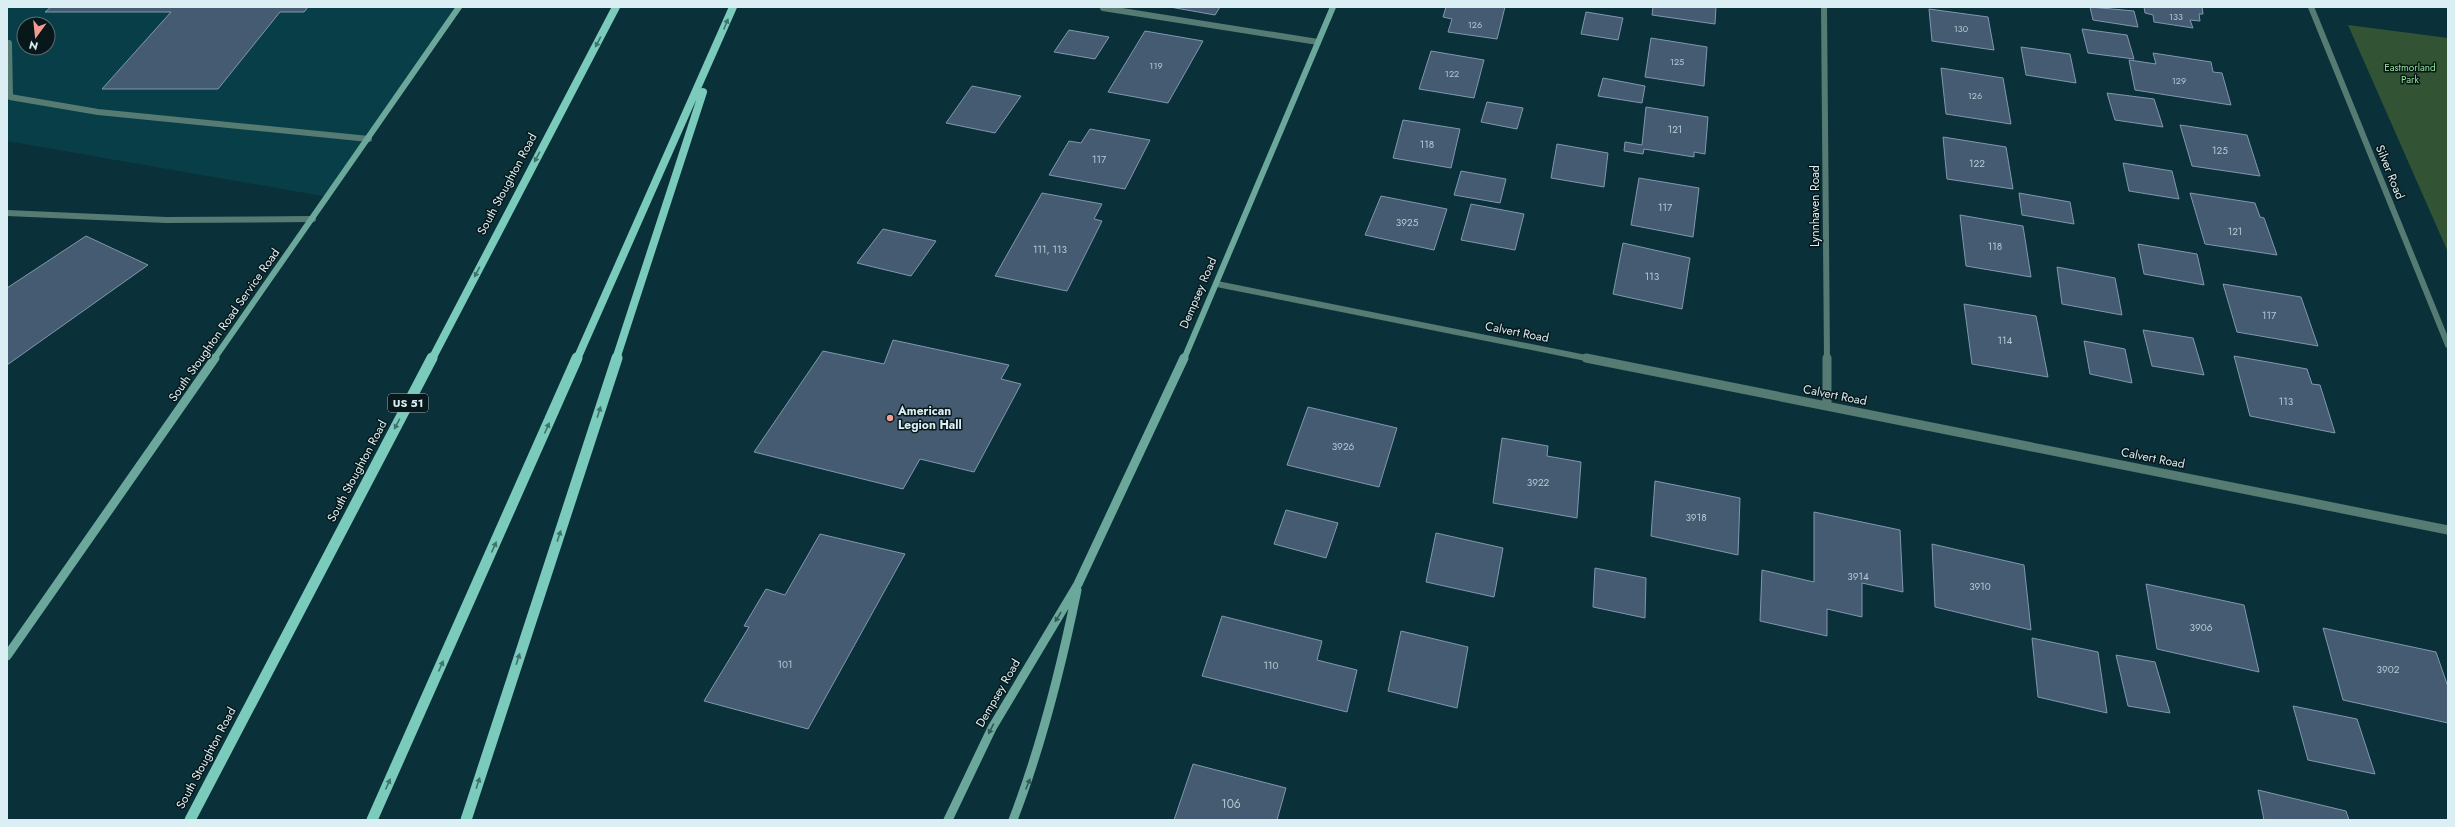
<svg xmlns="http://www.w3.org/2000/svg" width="2455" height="827" viewBox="0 0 2455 827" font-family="Jost,sans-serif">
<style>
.built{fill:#073e48;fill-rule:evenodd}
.green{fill:#325434}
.building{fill:#455b71;stroke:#8097af}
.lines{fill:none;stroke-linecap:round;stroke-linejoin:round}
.lane{stroke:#567b73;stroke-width:6}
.street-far1{stroke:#567b73;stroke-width:6}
.street{stroke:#567b73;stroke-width:9}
.secondary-far1{stroke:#6ba89b;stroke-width:6}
.secondary{stroke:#6ba89b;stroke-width:9}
.primary-far1{stroke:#7acbbb;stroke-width:8}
.primary{stroke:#7acbbb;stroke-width:11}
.oneway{fill:#40716a}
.oneway2{fill:#345854}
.poi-dot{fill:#f59c92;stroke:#07171a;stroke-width:1.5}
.labels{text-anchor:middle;stroke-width:3;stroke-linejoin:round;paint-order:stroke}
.far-number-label{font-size:9px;fill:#b5c9d2}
.far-park-label{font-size:10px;fill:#94e197;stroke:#07171a}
.number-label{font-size:10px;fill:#b5c9d2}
.shield{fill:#07171a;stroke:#9baeb2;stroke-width:1}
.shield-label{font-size:11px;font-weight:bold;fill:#daeef3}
.street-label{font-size:12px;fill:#daeef3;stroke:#07171a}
.poi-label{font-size:12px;font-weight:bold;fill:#daeef3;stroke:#07171a;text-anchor:start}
.near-number-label{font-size:12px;fill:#b5c9d2}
</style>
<rect width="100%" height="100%" fill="#0a3139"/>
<path class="built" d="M7,7H459L328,197L7,141ZM24,24H48V48H24Z"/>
<path class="green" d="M2348,25L2448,38V252Z"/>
<path class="building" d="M51,7H308L304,12H280L218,89H102L171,12H45Z
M1170,7H1220L1215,15Z
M1446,7H1505L1497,39L1448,32L1452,19L1443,17Z
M1653,7H1716L1715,24L1652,15Z
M2090,7L2134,11L2138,27L2093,20Z
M2144,7H2202L2203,14H2199L2200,21L2190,20L2193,28L2154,22L2153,15L2145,13Z
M1929,9L1988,17L1994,50L1932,41Z
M1586,12L1623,18L1618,40L1581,34Z
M2082,29L2127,35L2134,59L2088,53Z
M1069,30L1109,37L1095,59L1054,52Z
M1145,31L1203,41L1168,103L1108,92Z
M1651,38L1707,47L1704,86L1645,77Z
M2021,47L2070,54L2076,83L2026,75Z
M1431,51L1484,60L1474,98L1419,89Z
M2153,53L2211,62L2213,72L2222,73L2231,105L2135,90L2129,60L2156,64Z
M1941,68L2003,78L2011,124L1946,114Z
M1603,78L1645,86L1642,103L1598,96Z
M972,86L1021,96L995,133L946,123Z
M2107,93L2154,99L2163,127L2115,120Z
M1487,102L1523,108L1517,129L1481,122Z
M1646,107L1708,117L1705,154L1694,152V157L1644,149L1643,154L1624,151L1625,142L1642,145Z
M1403,120L1460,129L1451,168L1393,158Z
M2180,125L2247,135L2260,176L2192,166Z
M1090,129L1150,140L1125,189L1049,175L1069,141L1081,143Z
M1943,137L2006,147L2013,189L1947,179Z
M1557,144L1608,153L1604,187L1551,178Z
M2123,163L2172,171L2179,199L2129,191Z
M1461,171L1506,179L1500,203L1454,195Z
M1639,178L1699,188L1693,237L1631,225Z
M1042,193L1102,204L1094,219L1102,221L1067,291L995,276Z
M2019,193L2070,202L2074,224L2022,215Z
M2190,193L2255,203L2260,217L2264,218L2277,255L2205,244Z
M1381,196L1447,209L1434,250L1365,235Z
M1471,204L1524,214L1515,250L1461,240Z
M1960,215L2023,226L2031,277L1966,266Z
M883,229L936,241L911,276L857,263Z
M86,236L148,265L7,365V288Z
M1623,243L1690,258L1682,309L1613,294Z
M2138,244L2197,254L2204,285L2144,274Z
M2057,267L2115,278L2122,315L2062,304Z
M2223,284L2301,297L2318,346L2237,332Z
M1964,304L2036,316L2048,377L1972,364Z
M2143,330L2193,338L2204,375L2152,366Z
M893,340L1009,365L1001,379L1021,384L974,472L920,459L903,489L754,452L823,351L884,364Z
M2084,341L2125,349L2132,383L2090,374Z
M2234,356L2307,369L2312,384L2320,385L2335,433L2250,416Z
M1308,407L1397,428L1379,487L1287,465Z
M1502,438L1548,446L1547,456L1581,462L1577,518L1493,503Z
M1655,481L1740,498L1738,555L1651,536Z
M1286,510L1338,523L1326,558L1274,544Z
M1814,512L1900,530L1903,592L1862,583V617L1827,609V636L1760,621L1762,570L1814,582Z
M1436,533L1503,548L1494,597L1426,582Z
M820,534L905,554L808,729L704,701L749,627L744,626L766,589L785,595Z
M1932,544L2024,565L2031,630L1935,607Z
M1595,568L1646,578L1645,618L1593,607Z
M2146,584L2244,605L2259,672L2157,649Z
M1222,616L1322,641L1317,660L1357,670L1347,712L1202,676Z
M2323,628L2436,652L2448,687V723L2343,700Z
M1401,631L1468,647L1457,708L1388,691Z
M2032,638L2098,652L2107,713L2038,697Z
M2116,655L2155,662L2170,713L2128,706Z
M2293,706L2357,719L2375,774L2308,760Z
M1193,764L1286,788L1277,820H1174Z
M2258,790L2346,811L2349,820H2264Z"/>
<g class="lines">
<path class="lane" d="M1103,8L1318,42
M7,43H9L10,97L98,112L369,139
M7,213L166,220L313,219"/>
<path class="street-far1" d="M1824,7L1827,359
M2311,7L2448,345
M1217,284L1591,359"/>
<path class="street" d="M1586,358L2448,530
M1827,358V406"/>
<path class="secondary-far1" d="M214,359L459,7
M1184,359L1333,7"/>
<path class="secondary" d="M7,656L215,358
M948,820L992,728L1078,584L1184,358
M1013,820C1042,745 1061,668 1077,590"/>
<path class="primary-far1" d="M432,359L616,7
M577,359L733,7
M616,359L703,92"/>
<path class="primary" d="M190,820L432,358
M372,820L577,358
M466,820L617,358"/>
</g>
<defs><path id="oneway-solid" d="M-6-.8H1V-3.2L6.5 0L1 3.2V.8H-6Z"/></defs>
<g class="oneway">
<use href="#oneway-solid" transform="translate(726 24) rotate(-68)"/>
<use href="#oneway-solid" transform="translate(598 42) rotate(118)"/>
<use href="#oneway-solid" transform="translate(537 157) rotate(118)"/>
<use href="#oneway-solid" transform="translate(477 272) rotate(118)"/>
<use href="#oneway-solid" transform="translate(599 412) rotate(-72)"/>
<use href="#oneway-solid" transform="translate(397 424) rotate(118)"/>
<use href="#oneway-solid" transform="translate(547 428) rotate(-66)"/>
<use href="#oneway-solid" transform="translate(559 536) rotate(-72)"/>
<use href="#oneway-solid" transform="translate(494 547) rotate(-66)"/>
<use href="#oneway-solid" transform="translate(518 659) rotate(-72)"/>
<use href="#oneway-solid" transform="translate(441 666) rotate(-66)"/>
<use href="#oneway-solid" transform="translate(478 783) rotate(-72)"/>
<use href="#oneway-solid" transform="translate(388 784) rotate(-66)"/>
</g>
<g class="oneway2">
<use href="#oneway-solid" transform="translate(1058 617) rotate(122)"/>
<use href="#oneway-solid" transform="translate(991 729) rotate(117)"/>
<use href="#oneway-solid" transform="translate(1028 784) rotate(-68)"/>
</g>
<circle class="poi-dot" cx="890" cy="418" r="4"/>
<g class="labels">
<g class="far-number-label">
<text x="2176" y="20">133</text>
<text x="1475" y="28">126</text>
<text x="1961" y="32">130</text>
<text x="1677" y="65">125</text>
<text x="1156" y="69">119</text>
<text x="1452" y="77">122</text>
<text x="2179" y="84">129</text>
<text x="1975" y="99">126</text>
</g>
<g class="far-park-label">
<text x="2410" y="71">Eastmorland<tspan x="2410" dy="12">Park</tspan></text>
</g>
<g class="number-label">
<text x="1675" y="133">121</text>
<text x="1427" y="148">118</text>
<text x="2220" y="154">125</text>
<text x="1099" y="163">117</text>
<text x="1977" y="167">122</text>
<text x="1665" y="211">117</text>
<text x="1407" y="226">3925</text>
<text x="2235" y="235">121</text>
<text x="1995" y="250">118</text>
<text x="1050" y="253">111, 113</text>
<text x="1652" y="280">113</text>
<text x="2269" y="319">117</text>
<text x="2005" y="344">114</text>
<text x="2286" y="405">113</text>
<text x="1343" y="450">3926</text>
<text x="1538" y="486">3922</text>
<text x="1696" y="521">3918</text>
<text x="1858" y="580">3914</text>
<text x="1980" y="590">3910</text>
<text x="2201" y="631">3906</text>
<text x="785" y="668">101</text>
<text x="1271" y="669">110</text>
<text x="2388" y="673">3902</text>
</g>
<rect class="shield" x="388" y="394" width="40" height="18" rx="3"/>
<g class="shield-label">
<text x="408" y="407">US 51</text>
</g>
<g class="street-label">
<text transform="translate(2390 172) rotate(68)" y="4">Silver Road</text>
<text transform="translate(507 184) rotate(-62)" y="4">South Stoughton Road</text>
<text transform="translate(1815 206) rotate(-90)" y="4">Lynnhaven Road</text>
<text transform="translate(1198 293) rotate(-67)" y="4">Dempsey Road</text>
<text transform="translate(224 325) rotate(-55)" y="4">South Stoughton Road Service Road</text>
<text transform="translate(1517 332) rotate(11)" y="4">Calvert Road</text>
<text transform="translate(1835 395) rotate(11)" y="4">Calvert Road</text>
<text transform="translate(2153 458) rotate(11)" y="4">Calvert Road</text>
<text transform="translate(357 471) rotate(-62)" y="4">South Stoughton Road</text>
<text transform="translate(998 693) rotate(-60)" y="4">Dempsey Road</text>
<text transform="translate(206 758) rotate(-62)" y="4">South Stoughton Road</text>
</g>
<g class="poi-label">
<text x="898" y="415">American<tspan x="898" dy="14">Legion Hall</tspan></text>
</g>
<g class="near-number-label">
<text x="1231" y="808">106</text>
</g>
</g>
<rect width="2455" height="827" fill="none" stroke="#daeef3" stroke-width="16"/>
<g transform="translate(36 36) rotate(195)"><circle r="19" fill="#07171a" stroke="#5b6d71"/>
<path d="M0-3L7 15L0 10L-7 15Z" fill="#f59c92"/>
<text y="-6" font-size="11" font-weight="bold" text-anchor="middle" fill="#daeef3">N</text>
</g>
</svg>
